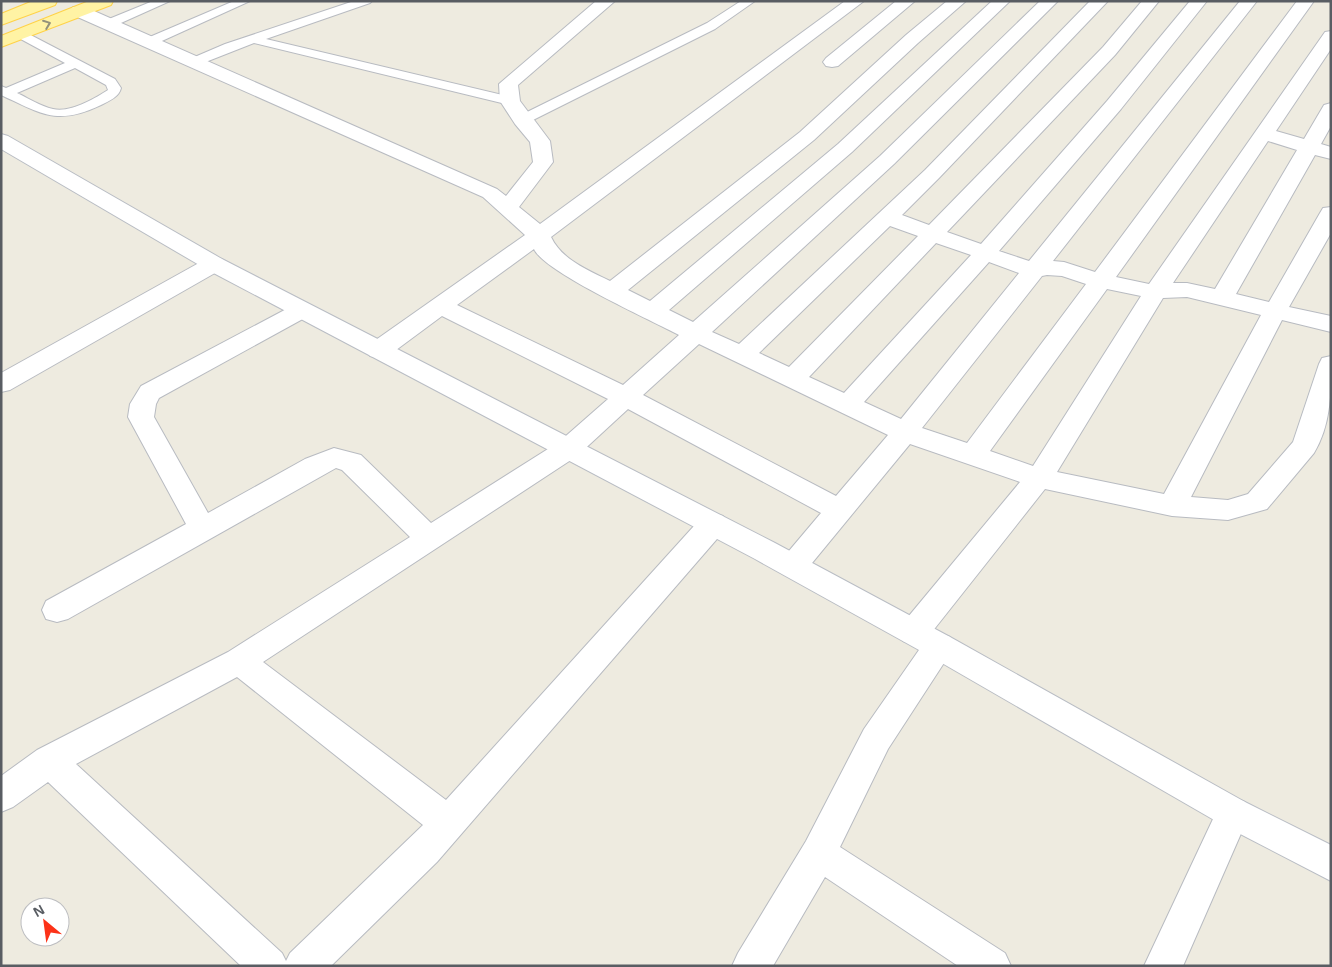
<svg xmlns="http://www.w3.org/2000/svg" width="1332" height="967" viewBox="0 0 1332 967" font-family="Helvetica,sans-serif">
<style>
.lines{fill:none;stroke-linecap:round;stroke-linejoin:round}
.lane-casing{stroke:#b8bbc1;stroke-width:2}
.street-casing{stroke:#b8bbc1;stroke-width:2}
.secondary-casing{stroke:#b9bdc4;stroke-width:2}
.primary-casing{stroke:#ffd248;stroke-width:2}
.lane{fill:#fff;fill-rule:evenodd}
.street{fill:#fff;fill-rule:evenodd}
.secondary{fill:#fff;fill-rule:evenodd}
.primary{fill:#fff3a4;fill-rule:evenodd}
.oneway{stroke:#93927a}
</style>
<rect width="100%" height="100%" fill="#eeebe0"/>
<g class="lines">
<defs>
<path id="lane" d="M153,1H170L112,27L108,28L102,24L104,21Z
M234,1H250L153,45H145L143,42L145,39Z
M354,1H372L370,3L266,39L515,98L516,101L510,105L254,43L198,65L194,66L188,62L190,59L225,44Z
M741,1H755L715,29L527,123H517L515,120L517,117L707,23Z
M21,30L115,79L121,88C119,97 109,101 101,105C57,126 42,114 1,95V86L6,88L65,63L17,37L15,34ZM75,68L106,85L108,90C94,99 70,113 53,109C40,106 28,98 17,93Z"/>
<path id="street" d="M596,1H615L518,85L520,101L550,141L553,162L519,207L540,224L845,1H864L551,237C562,260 588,270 610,281L800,132L906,35L947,1H966L918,43L814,140L628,290L650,301L838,144L992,1H1010L852,152L669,310L693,322L880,156L1040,1H1058L894,164L712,332L739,344L925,170L1090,1H1108L939,178L902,215L929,225L1103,47L1142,1H1159L1115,55L947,232L981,244L1107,101L1190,1H1207L1121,109L999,251L1029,261L1240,1H1257L1053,261L1064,262L1095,272L1297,1H1314L1116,277L1149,284L1325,32L1331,31V49L1276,131L1304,139L1324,105L1331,103V126L1321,144L1331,147V159L1315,155L1236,294L1269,302L1320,213L1323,208L1331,207V233L1289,307L1331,316V332L1282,320L1191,497L1228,500L1248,494L1293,442L1319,364L1322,358L1331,356C1331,389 1332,423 1314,453L1267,509L1228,520L1172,516L1045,489L928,637L939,633L950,637L955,646L888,749L840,847L1005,953L1011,966H958L825,877L773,966H732L738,953L806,841L864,729L928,637C921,646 912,644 903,641L899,632L903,623L1020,482L910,444L803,574L793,577L783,574L778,566L783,558L821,513L628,409L577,456L263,662L446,800L703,516L713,513L723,516L727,524L723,532L437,862L331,966H241L48,782L13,807L1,812V776L37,750L228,652L410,537L342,470L336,468L68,619L57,622L46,619L42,610L46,601L186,524L128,417L130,404L141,386L294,305L302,303L310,305L314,310L310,315L159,398L156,404L154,417L208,513L305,459L334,448L361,455L431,523L559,442L608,399L442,316L388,356L379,358L370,356L367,350L370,344L525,235L483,197L73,15L70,11L73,7H85L497,189L506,196L533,162L530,142L515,124L500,101L499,84ZM1268,141L1297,150L1215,289L1187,283H1173ZM890,226L918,236L789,367L759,353ZM936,243L971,255L844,393L809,377ZM534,249C544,272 651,320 679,335L623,385L457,305ZM989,262L1019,273L901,419L864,402ZM1047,275L1062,276L1086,284L967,443L922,428L1042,276ZM1107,289L1141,296L1033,466L990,451ZM1187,297L1261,315L1164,494L1057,472L1163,298ZM699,344L888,435L836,496L643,395ZM237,677L423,825L290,953L286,961L282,953L76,764Z
M896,1H915L838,66L832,67L826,66L823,62L826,58Z
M214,257L222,259L225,264L222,269L10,390L1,392V373L206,259Z
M1233,797L1245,802L1250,813L1183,966H1144L1221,802Z"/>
<path id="secondary" d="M1,134L8,136L222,259L775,543L950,637L1245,802L1331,845V881L1221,824L928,655L755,559L206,269L1,149Z"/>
<path id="primary" d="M33,1H57L55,5L1,25V14Z
M89,1H113L111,5L1,47V36Z"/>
</defs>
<use href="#lane" class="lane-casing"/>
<use href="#street" class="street-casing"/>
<use href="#secondary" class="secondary-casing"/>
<use href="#primary" class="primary-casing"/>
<use href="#lane" class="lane"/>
<use href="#street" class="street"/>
<use href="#secondary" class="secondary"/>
<use href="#primary" class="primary"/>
</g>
<defs><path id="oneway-chevron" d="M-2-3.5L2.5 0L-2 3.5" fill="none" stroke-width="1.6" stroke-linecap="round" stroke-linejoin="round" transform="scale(1.25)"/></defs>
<use class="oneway" href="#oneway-chevron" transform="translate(47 24) rotate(-21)"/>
<rect width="1332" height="967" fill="none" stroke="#595d63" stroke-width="5"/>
<g transform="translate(45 922) rotate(331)"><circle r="24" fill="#ffffff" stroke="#bdbec1"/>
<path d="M0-4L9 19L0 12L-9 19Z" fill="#fc3218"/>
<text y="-8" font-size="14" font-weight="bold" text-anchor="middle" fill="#595d63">N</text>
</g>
</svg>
